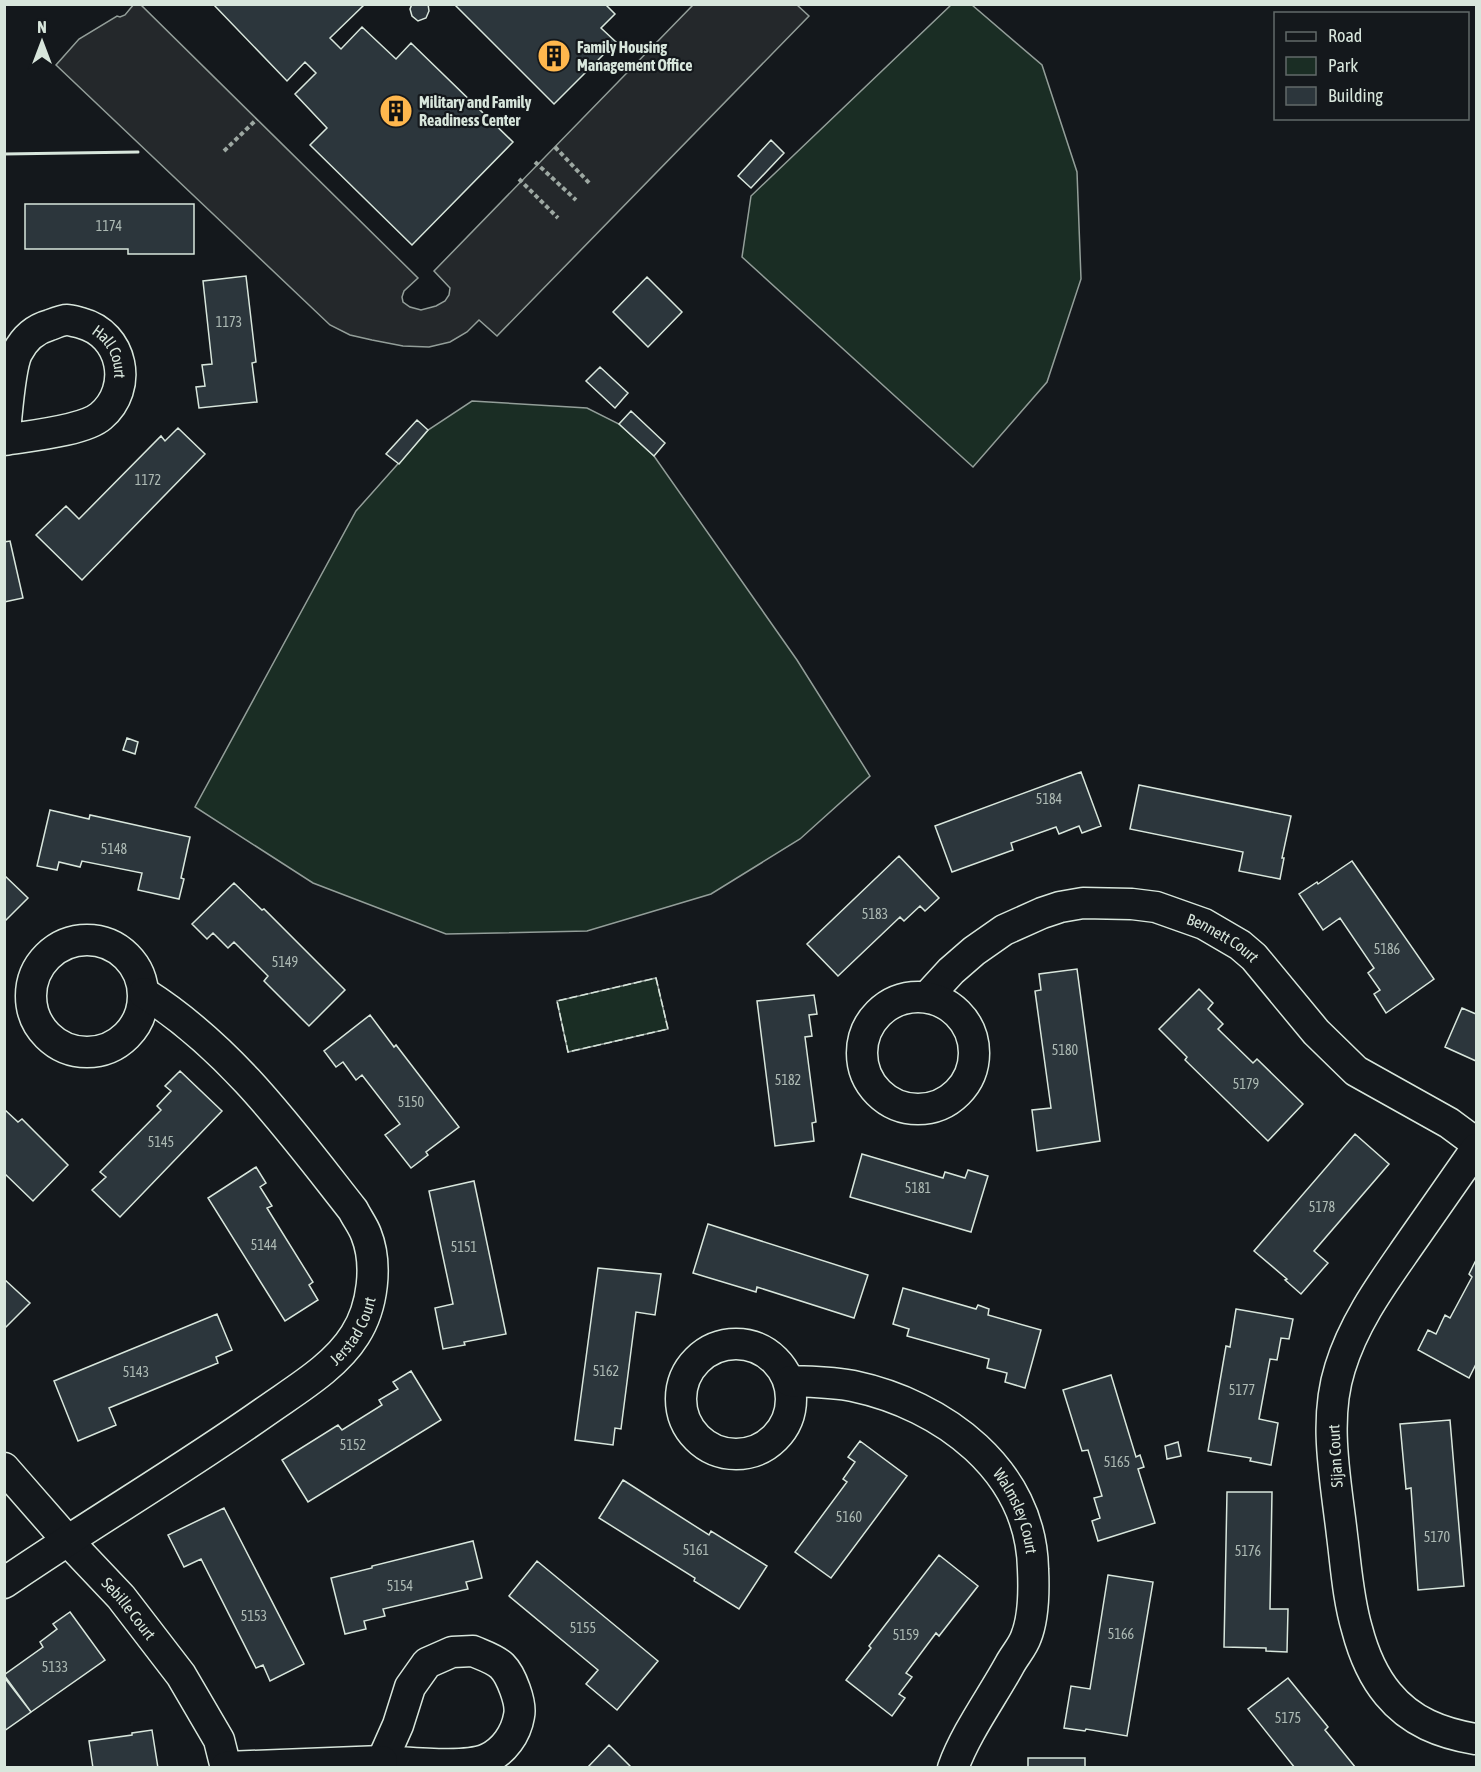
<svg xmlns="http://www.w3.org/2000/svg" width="1481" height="1772" viewBox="0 0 1481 1772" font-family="'Asap Condensed',sans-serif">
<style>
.green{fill:#1a2d24;stroke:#939e99;stroke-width:1.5}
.parking{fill:#24282b;stroke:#939e99;stroke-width:1.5}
.building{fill:#2c363c;stroke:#d8e6dc;stroke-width:1.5}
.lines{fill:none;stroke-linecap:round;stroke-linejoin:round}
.street-casing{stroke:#d8e6dc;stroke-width:33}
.path{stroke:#9da8a2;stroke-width:4;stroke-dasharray:4.5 3;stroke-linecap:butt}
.street{stroke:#14181c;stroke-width:30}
.fence{stroke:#d8e6dc;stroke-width:1.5;stroke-dasharray:8 3;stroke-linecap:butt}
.wall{stroke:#d8e6dc;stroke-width:3}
.labels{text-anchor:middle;stroke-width:4.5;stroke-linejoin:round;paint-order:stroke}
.number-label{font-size:14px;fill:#adbab4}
.poi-label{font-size:16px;font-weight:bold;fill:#d8e6dc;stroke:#14181c;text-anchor:start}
.street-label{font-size:16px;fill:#d8e6dc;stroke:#14181c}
</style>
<rect width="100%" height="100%" fill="#14181c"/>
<path class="green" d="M951,5H972L1042,65L1077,172L1081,279L1047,382L973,467L742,257L751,196Z
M472,401L587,408L619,424L654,456L797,660L870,776L800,839L711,894L587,931L446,934L313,883L195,807L356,511L428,430Z
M656,978L668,1029L568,1052L557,1001Z"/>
<path class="parking" d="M134,4L141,5L418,278L404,291L402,297L403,302L410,307L421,310L436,306L445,301L449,295L450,288L434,271L693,5H797L809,16L497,336L479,320L467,332L450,342L429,347L403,346L372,340L350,335L330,325L56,65L79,39L117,16L120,17L125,15Z"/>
<path class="building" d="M213,4H365L330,38L341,49L362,27L396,59L411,43L513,142L412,245L310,145L327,128L295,94L316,73L305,62L287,81Z
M412,4H428L429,11L426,18L418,21L412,16L410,9Z
M454,4H605L615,14L601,28L616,42L554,104Z
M771,140L784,153L751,188L738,176Z
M25,204H194V254H128V249H25Z
M246,276L256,362L252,363L257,402L199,408L196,387L205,386L202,365L212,364L203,281Z
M647,277L682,312L648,347L613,312Z
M600,367L628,393L615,408L586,381Z
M631,411L665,443L654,456L619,424Z
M417,420L428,430L399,464L386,454Z
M178,428L205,454L82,580L36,535L66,506L79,519L161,436L165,441Z
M10,541L23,598L4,602V542Z
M127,738L138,742L135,754L123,750Z
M1081,772L1101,826L1082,833L1079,826L1059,834L1056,827L1011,843L1013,850L952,872L935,826Z
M1139,785L1291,816L1282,858H1284L1280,879L1239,871L1243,852L1130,829Z
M50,810L89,819L90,815L190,837L181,878L184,879L179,899L138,890L142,873L82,861L80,867L59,862L57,870L37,866Z
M899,856L939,898L925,911L920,906L904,921L900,917L838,976L807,944Z
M1352,861L1434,979L1386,1013L1374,994L1380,990L1368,973L1374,968L1340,918L1323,930L1299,894L1317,882L1318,884Z
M4,875L28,898L4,922Z
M234,883L262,910L264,909L345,990L309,1026L264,981L268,976L234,942L228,948L213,933L207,939L192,924Z
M1077,969L1100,1141L1037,1151L1032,1110L1051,1108L1035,991L1041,990L1039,974Z
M1199,989L1213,1003L1208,1009L1223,1024L1218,1029L1253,1063L1257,1059L1303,1104L1268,1141L1185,1060L1187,1057L1159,1029Z
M814,995L817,1014L809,1015L812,1036L805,1037L816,1122L812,1123L814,1141L775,1146L757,1001Z
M1462,1008L1476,1014V1061L1445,1047Z
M370,1015L394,1047L396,1045L459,1127L426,1152L428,1155L411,1168L385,1135L400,1124L362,1075L356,1080L343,1062L336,1067L324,1051Z
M180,1071L222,1111L120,1217L92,1190L106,1177L100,1172L161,1110L157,1106L171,1091L165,1086Z
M4,1109L18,1122L22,1119L68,1165L33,1201L4,1173Z
M1355,1134L1389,1164L1314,1251L1328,1263L1301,1294L1285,1280L1287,1279L1254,1251Z
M862,1154L943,1178L945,1172L965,1178L968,1170L988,1176L971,1232L850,1197Z
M256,1167L266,1183L260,1187L272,1206L267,1208L313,1282L309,1285L318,1300L285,1321L208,1198Z
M474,1181L506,1334L464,1342L465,1345L443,1349L435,1308L453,1304L429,1191Z
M708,1224L868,1275L854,1318L757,1287L756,1292L693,1273Z
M1476,1260V1364L1469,1378L1418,1350L1428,1330L1436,1334L1445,1315L1450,1318L1472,1277L1469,1274Z
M598,1268L661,1274L655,1315L636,1312L621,1429L615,1428L613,1445L575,1440Z
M4,1279L30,1303L4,1329Z
M903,1288L976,1309L978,1305L989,1309L988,1315L1041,1330L1025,1388L1005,1382L1007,1373L987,1368L989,1359L907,1336L909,1329L893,1324Z
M1236,1309L1293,1319L1289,1339L1281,1338L1277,1360L1270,1359L1259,1419L1278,1423L1271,1465L1250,1461L1251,1458L1208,1451L1226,1346L1230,1347Z
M217,1314L232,1350L216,1357L218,1363L109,1408L116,1425L78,1441L54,1381Z
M411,1371L441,1420L308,1502L282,1460L338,1425L342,1430L382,1405L379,1400L398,1389L393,1382Z
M1111,1375L1136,1457L1140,1455L1144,1467L1138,1469L1155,1523L1098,1541L1092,1521L1100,1518L1094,1498L1102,1496L1088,1450L1082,1451L1063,1390Z
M1450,1420L1464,1586L1418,1590L1411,1488L1406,1489L1400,1424Z
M860,1441L907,1476L831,1578L795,1552L847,1482L843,1479L855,1462L848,1457Z
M1178,1442L1181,1456L1167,1459L1165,1446Z
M623,1480L709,1535L711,1531L767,1566L739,1609L694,1581L695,1578L599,1518Z
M1227,1492H1272L1270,1609H1288L1287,1652L1266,1651V1648L1224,1647Z
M224,1508L304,1664L270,1681L263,1665L256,1668L201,1559L184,1567L168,1535Z
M473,1541L482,1578L466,1582L468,1589L383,1609L385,1616L364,1621L366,1629L345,1634L331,1578L372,1568V1566Z
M939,1555L978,1586L939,1636L936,1633L906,1673L912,1677L899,1694L905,1698L892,1716L846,1680L871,1648L869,1646Z
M537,1561L658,1661L617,1710L586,1684L598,1670L509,1596Z
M1108,1575L1153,1582L1127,1736L1086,1729L1085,1731L1064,1728L1071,1686L1090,1689Z
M70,1612L105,1660L31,1712L4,1675L43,1647L40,1642L57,1629L53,1624Z
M4,1677L31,1712L4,1731Z
M1288,1678L1328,1727L1325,1730L1356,1768H1295L1248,1709Z
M152,1730L158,1768H93L89,1741L132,1735V1733Z
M609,1745L632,1768H587Z
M1028,1758H1085V1768H1028Z"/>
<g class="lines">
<defs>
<g id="street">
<path id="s1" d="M4,439C7,418 9,371 17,353C24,339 35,329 50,325C55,323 62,320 67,320C71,320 77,322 81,323C123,334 134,388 101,416C84,431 28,436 4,440"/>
<circle cx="87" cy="996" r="56"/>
<path id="s2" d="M928,996L951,971L974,951L1004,930L1042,913L1060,907L1083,903L1132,904L1156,907L1204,924L1240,945L1254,957L1316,1032L1356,1071L1449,1123L1476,1143"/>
<circle cx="918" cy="1053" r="56"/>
<circle cx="736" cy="1399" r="55"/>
<path id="s3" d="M790,1381C810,1382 833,1382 853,1386C943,1405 1031,1470 1033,1569C1034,1590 1034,1617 1026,1637C1023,1646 1015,1655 1010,1664C992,1697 966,1732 953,1768"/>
<path id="s4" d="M4,1468L67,1540L121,1597L181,1675L219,1740L226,1768"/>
<path id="s5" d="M4,1583C90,1524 181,1471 266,1411C297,1389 335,1367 355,1335C373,1307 378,1264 366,1234C363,1226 357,1218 353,1210C290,1130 231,1048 144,993"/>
<path d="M473,1651C482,1655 495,1659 502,1666C511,1675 522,1703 519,1716C516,1734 504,1751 487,1759C464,1769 408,1762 382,1761L398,1725L410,1687L427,1663L452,1652Z"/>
<path d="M1475,1739C1441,1733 1411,1722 1388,1694C1373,1676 1363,1652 1357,1629C1348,1599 1346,1566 1342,1535C1336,1481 1323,1421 1340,1368C1354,1322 1382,1284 1409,1245C1431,1213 1454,1181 1476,1149"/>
<path d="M226,1767L382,1761"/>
</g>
</defs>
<use href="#street" class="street-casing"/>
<path class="path" d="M555,147L591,185
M224,151L257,119
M535,162L576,200
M519,179L558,218"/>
<use href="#street" class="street"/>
<path class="fence" d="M656,978L668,1029L568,1052L557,1001Z"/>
<path class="wall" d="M4,154L138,152"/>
</g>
<defs>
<symbol id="building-disc" viewBox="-11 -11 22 22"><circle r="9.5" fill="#ffb74d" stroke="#14181c"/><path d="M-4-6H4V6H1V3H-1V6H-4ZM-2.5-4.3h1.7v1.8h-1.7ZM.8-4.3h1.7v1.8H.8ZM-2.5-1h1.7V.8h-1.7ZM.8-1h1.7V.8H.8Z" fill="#111"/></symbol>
</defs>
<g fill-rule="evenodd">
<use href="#building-disc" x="535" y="37" width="38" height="38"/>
<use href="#building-disc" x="377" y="92" width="38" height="38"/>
</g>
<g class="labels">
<g class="number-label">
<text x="109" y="231">1174</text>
<text x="229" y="327">1173</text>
<text x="148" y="485">1172</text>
<text x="1049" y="804">5184</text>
<text x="114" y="854">5148</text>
<text x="875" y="919">5183</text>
<text x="1387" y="954">5186</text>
<text x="285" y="967">5149</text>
<text x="1065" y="1055">5180</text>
<text x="788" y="1085">5182</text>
<text x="1246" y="1089">5179</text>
<text x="411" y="1107">5150</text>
<text x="161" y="1147">5145</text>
<text x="918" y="1193">5181</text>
<text x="1322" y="1212">5178</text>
<text x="264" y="1250">5144</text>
<text x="464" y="1252">5151</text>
<text x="606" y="1376">5162</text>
<text x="136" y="1377">5143</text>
<text x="1242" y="1395">5177</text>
<text x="353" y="1450">5152</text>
<text x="1117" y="1467">5165</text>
<text x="849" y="1522">5160</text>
<text x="1437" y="1542">5170</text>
<text x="696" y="1555">5161</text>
<text x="1248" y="1556">5176</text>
<text x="400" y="1591">5154</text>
<text x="254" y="1621">5153</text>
<text x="583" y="1633">5155</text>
<text x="1121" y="1639">5166</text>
<text x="906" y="1640">5159</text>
<text x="55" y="1672">5133</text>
<text x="1288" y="1723">5175</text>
</g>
<g class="poi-label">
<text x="577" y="53">Family Housing<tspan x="577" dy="18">Management Office</tspan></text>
<text x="419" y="108">Military and Family<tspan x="419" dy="18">Readiness Center</tspan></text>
</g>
<g class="street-label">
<text dy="6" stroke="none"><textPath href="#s1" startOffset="208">Hall Court</textPath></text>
<text dy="6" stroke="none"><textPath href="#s2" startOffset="332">Bennett Court</textPath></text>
<text dy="6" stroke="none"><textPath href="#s5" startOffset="434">Jerstad Court</textPath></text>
<text transform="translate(1335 1456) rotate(-93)" y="6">Sijan Court</text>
<text dy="6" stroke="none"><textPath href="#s3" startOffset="279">Walmsley Court</textPath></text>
<text dy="6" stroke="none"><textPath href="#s4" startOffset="188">Sebille Court</textPath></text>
</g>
</g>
<rect width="1481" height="1772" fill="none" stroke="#d8e6dc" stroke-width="12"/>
<rect x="1274" y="12" width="195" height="108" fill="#14181c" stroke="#626a69" stroke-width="1.5"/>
<rect x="1286" y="32" width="30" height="9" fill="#14181c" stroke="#626a69" stroke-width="1.5"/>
<text x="1328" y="42" font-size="18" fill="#d8e6dc">Road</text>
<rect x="1286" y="57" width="30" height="18" fill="#1a2d24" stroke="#626a69" stroke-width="1.5"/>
<text x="1328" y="72" font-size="18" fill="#d8e6dc">Park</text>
<rect x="1286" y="87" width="30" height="18" fill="#2c363c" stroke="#626a69" stroke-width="1.5"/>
<text x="1328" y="102" font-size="18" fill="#d8e6dc">Building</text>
<g transform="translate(42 42)" stroke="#14181c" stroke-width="4.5" paint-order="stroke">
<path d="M0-4.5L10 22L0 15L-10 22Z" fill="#d8e6dc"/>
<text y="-9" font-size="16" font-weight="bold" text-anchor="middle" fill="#d8e6dc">N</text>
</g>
</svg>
